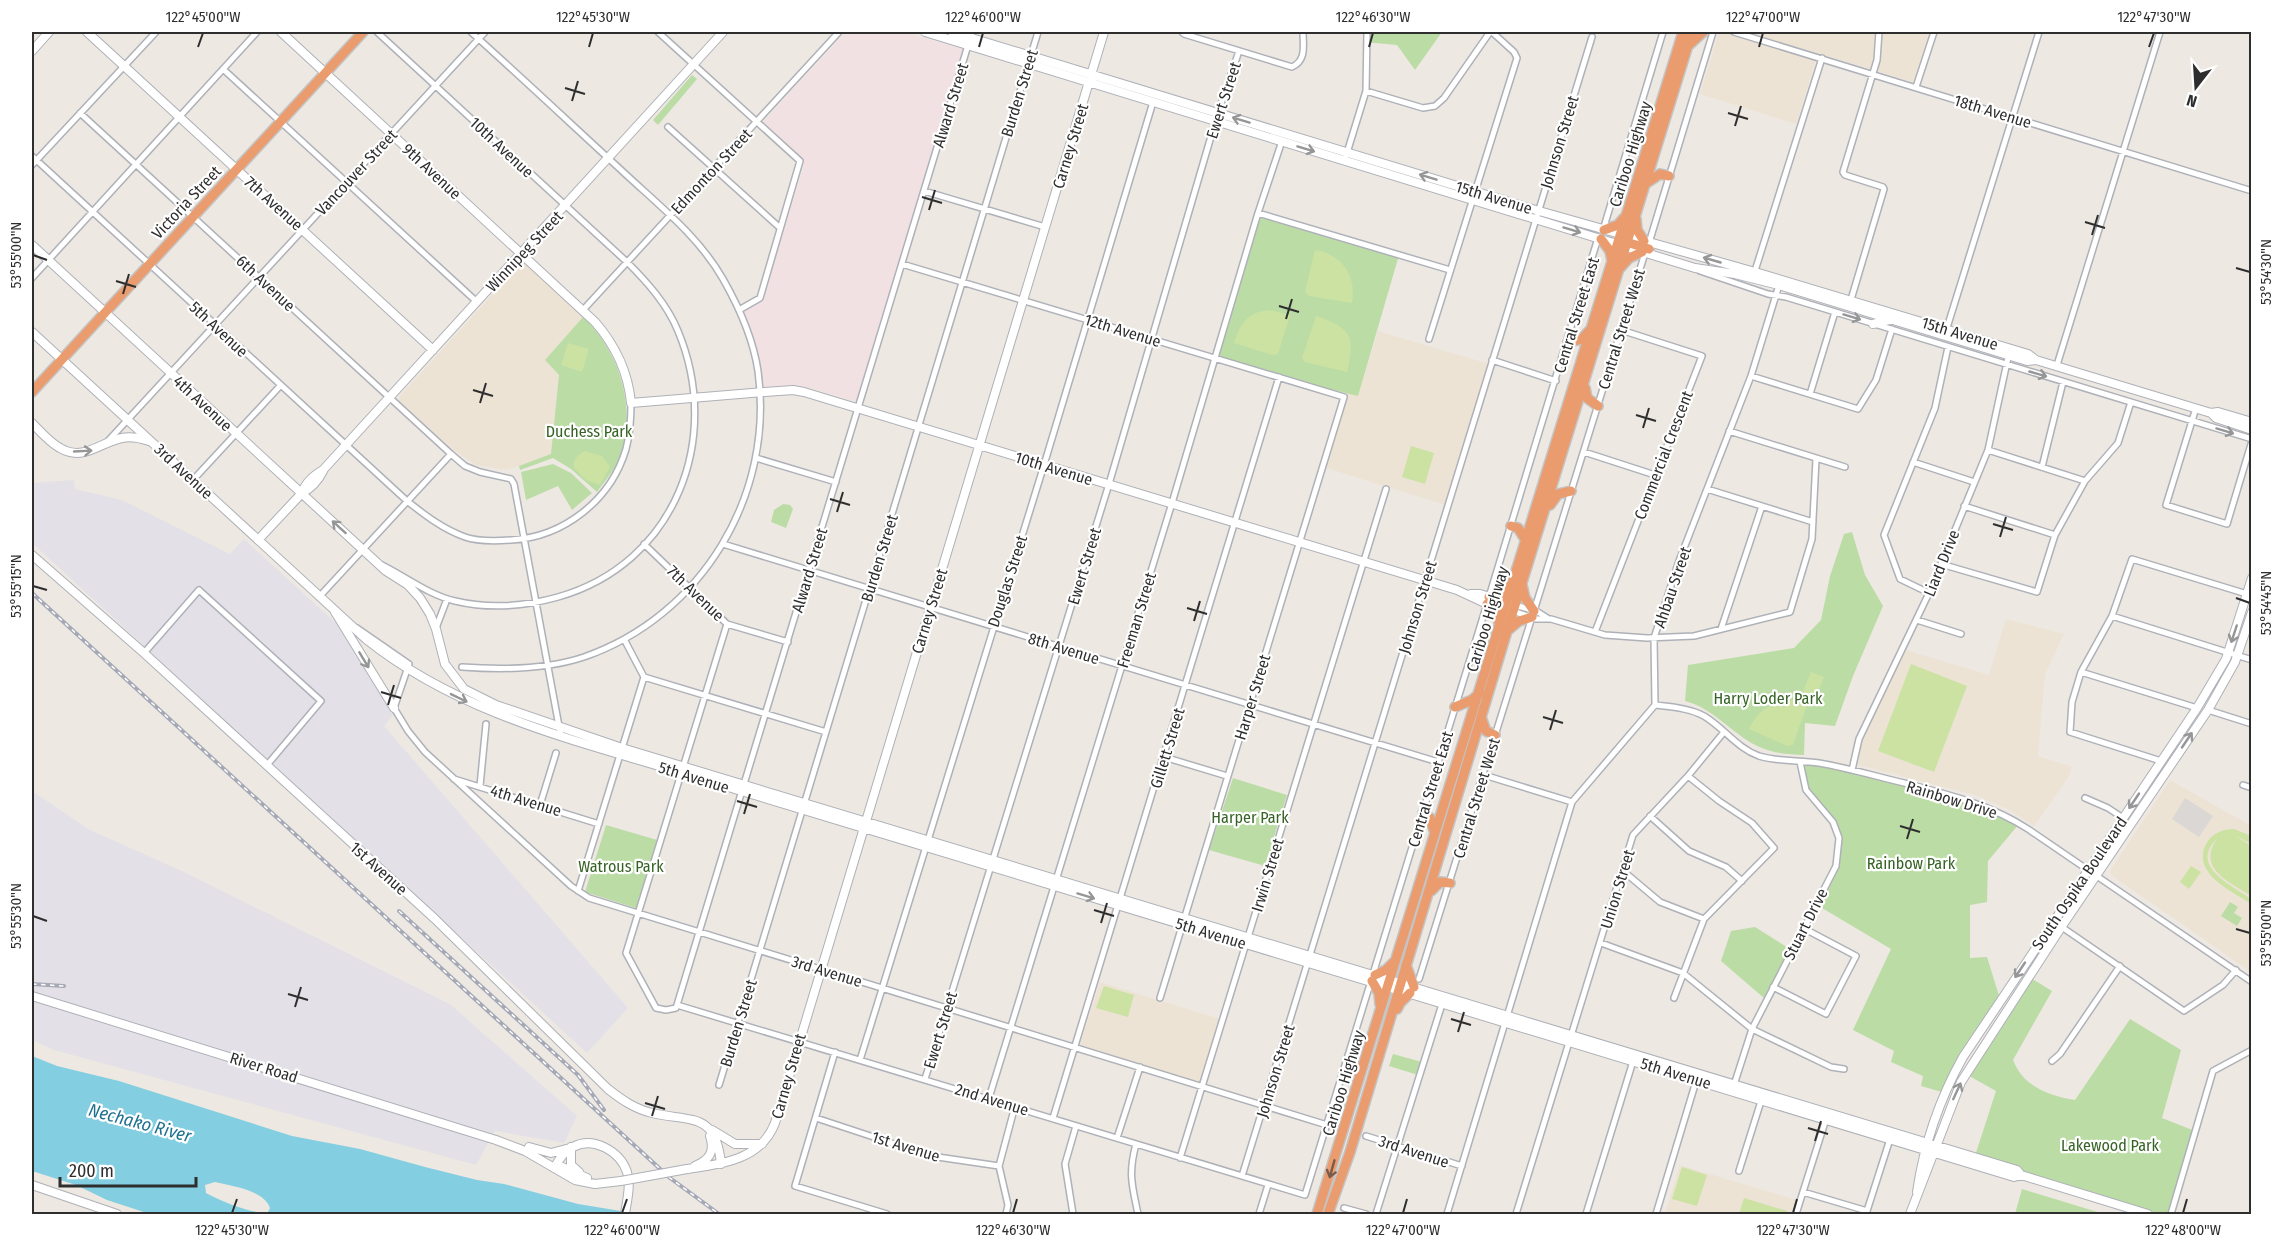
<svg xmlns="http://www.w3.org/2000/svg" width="2283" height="1246" viewBox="0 0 2283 1246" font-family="'Fira Sans Condensed',sans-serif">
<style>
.industrial{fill:#e3e1e7}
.education{fill:#ece3d4}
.medical{fill:#f2e1e3}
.green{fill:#bcdca6}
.pitch{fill:#cbe2a3}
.plaza{fill:#dad7d4}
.water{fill:#83cee1;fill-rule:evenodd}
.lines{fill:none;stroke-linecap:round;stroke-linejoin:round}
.street-casing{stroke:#aeb1b8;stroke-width:8}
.secondary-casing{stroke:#aeb1b8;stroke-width:10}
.highway-casing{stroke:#c4c4c4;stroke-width:12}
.street{stroke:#fff;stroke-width:5}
.secondary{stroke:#fff;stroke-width:8}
.highway{stroke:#eb9c6f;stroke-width:9}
.rail-casing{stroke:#a5a8b5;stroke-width:4}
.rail{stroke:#fff;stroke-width:1.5;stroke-dasharray:4.5;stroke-linecap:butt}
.secondary-bridge-casing{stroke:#aeb1b8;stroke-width:10;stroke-linecap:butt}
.secondary-bridge{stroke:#fff;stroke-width:8}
.oneway{stroke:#969696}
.oneway2{stroke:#7a5a48}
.ticks{fill:none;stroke:#2e2e2e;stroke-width:2}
.labels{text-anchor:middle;stroke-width:4.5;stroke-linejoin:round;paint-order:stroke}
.street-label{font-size:16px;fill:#2e2e2e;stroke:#fff}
.park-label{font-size:16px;fill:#366325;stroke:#fff}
.water-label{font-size:18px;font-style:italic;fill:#1f7190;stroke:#fff}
.neatline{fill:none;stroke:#2e2e2e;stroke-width:2}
.ticks-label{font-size:15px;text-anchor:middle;fill:#2e2e2e}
</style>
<rect width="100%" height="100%" fill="#ede8e2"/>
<path class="industrial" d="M74,480L75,489L122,500L230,554L244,539L338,625L393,715L384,726L628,1008L587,1053L32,543V483Z
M32,791L90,830L184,872L451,1005L577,1116L564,1143L495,1131L476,1165L54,1050L32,1040Z"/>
<path class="education" d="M1719,32H1929L1913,82L1818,53L1796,124L1700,94Z
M523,261L583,317L545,360L559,375L551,455L507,470L476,465L454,450L399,401L400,396Z
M1378,331L1489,364L1446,505L1323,467L1346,392L1358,395Z
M2006,619L2064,634L2045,674L2038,756L2072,767L2069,776L2034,826L2008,809L1975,795L1858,765L1862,739L1906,650L1989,675Z
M2170,780L2251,826V972L2111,875L2110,871Z
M1100,982L1220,1019L1201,1083L1080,1045Z
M1680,1165L1796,1200L1791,1214H1665Z"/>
<path class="medical" d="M846,32H903L963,49L857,402L808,387L764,388L762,368L744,311L761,303L764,296L804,166L801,157L763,122Z"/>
<path class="green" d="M1365,32H1442L1415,70L1397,45L1365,42Z
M692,75L697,79L658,125L653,120Z
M1257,213L1399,255L1358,396L1279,377L1214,356Z
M583,317C620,351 639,412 618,461C613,472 604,482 597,492L571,469L553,458L520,470L519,466L551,454L559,375L545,360Z
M553,464L571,473L592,493L572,510L558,486L526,500L521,472Z
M783,504L790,505L793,509L786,528L771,522L774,510Z
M1852,532L1865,575L1883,606L1853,676L1835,726L1805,723L1804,755C1790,754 1776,754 1762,748C1734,737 1716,709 1685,701L1688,665L1794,648L1821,620L1830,576L1844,534Z
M1805,763L1849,771L1966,802L2018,825L1988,861L1987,902L1970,905V958L1987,957L2000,999L1942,1092L1921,1086L1923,1076L1891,1062L1894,1051L1853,1030L1891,949L1817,905L1839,853V828L1806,784Z
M1233,778L1287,795L1265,866L1209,850Z
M606,825L657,840L636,908L585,892Z
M2230,902L2238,907L2234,913L2242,918L2237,926L2221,916Z
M1755,927L1790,949L1764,998L1721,961L1731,931Z
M2029,977L2052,991L2013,1060C2023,1086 2048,1096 2075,1100L2130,1019L2181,1050L2162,1118L2195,1131L2167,1214H2143L1973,1162L1996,1091L1964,1073Z
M1393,1054L1422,1062L1418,1075L1389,1066Z
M2022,1189L2104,1214H2015Z"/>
<path class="pitch" d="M1315,250C1342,254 1357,276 1352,303L1309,296L1305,292Z
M1269,310L1290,315L1278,354L1272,355L1234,343C1240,324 1248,312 1269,310Z
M1316,316C1351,328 1356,336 1347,372L1305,362L1302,358Z
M568,343L589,349L582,372L561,365Z
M1411,446L1434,453L1425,484L1402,477Z
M584,451L602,456L610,467L600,485L586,480L574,468C573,459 577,456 584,451Z
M1911,664L1967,686L1934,772L1878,751Z
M1811,672L1824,677L1815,699L1802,694Z
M1792,700L1807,705L1793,745L1787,746L1749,729C1758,710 1771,702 1792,700Z
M2234,829L2251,836V844L2235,835L2251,846V896C2230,882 2196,869 2217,839C2188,866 2233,886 2251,899V904C2232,891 2191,874 2206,844C2212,833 2223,829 2234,829Z
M2191,866L2201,872L2189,889L2180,882Z
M1104,986L1134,995L1128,1017L1096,1008Z
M1682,1167L1707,1175L1697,1206L1672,1199Z
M1744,1198L1787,1211L1786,1214H1739Z"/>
<path class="plaza" d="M2185,798L2213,816L2199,837L2172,819Z"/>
<path class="water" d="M32,1056L57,1066L119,1081L292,1136L360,1149L425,1167L477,1180L504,1184L578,1204L639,1214H150L107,1200L76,1185L32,1171ZM215,1182C232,1186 264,1190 270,1208L268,1212C253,1215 221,1201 206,1193L205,1185Z"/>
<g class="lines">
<defs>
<path id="street" d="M377,32L627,262C647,282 667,304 678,331C723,439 675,564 558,597C526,606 489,609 455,601C429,595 406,577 382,565
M658,32L800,161L760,298L739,310
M1182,32L1184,34L1292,67C1307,60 1303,45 1303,32
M1734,32L2252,191
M223,69L477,302
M1916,87L1934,32
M1366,91L1423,108L1435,106L1444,98L1490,32
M80,113L451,454L465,466L480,472L511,479L514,484L561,737
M668,127L779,227
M32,156L407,501C426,516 443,529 465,537C479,542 497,541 511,540C564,537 611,500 626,449C630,434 631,419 631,403
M1346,156L1366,91L1367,32
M32,165L156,32
M924,191L1045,227
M1258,213L1450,270
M1603,230L1663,32
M1649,243L1713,32
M902,264L1344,397L1160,998
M1700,271L1768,294L1786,297L2252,439
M1754,274L1822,58
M32,278L257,32
M1850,303L1884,189L1883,187L1845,175L1843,172L1877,60L1879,32
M583,310L839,32
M1946,331L2039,32
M1429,339L1517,58L1514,52L1492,32
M1492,360L1556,381
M2057,365L2160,32
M1751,376L1858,409L1876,380L1892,329
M1810,394L1835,312
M2196,408L2166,505L2227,524L2252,441
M1729,431L1845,467
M108,441L485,32
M1988,450L2085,481
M1584,452L1655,475
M756,458L836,482
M1913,462L1974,482
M2042,467L2063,382
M193,480L280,386
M1707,489L1813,522
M1964,506L2055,535
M644,544L727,624L788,642
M723,544L1438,762
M1941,564L2037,592L2055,535L2085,481L2118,443L2131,402
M1929,593L1900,579L1884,535L1935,408L1948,347
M319,597L451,454
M1489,597L1598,238
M1515,605L1538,612L1549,619
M1513,611L1536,619H1551L1605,635L1647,638L1694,636L1790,612L1812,539L1816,459
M1534,611L1645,253
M2112,616L2252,660
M1917,620L1961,634
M357,628L409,664L394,708L408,731L425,752L571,886L589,898L1327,1125
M436,628L447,599
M1721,629L1762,506
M1595,632L1702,356L1621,330
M144,653L199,590L321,701L267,765
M462,667C502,670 545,670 584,657C702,616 775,495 758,371C753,338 739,307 723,279C698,235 656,203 620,169C570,123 521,77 471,32
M2081,672L2197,708
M644,677L826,732
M1655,705C1671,707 1689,708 1704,716C1724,728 1737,748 1759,756C1779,762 1799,760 1819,763C1849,768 1878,777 1908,784C1950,795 1991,805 2028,829L2252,982
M2208,710L2252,724
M1164,757L1227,776
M2161,761L2070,732L2072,702L2081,672L2112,616L2132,559L2247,594
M1852,770L1859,739L1929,593L1988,450L2009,353
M1484,775L1572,802
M454,779L599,824
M2243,785L2252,788
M480,786L486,724
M2085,798L2108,808L2123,818
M540,805L556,753
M1650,816L1689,851L1726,867L1742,881
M1622,870L1660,902L1704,919
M578,891L644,677L624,639
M2053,921L2184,1011L2223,985L2236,970
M1601,943L1683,973L1752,1029L1831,1067L1844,1069
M1373,974L1487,604
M1419,979L1532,617
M1773,987L1826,1014L1856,956L1803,928
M1674,998L1704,919L1774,848L1752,823L1719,801L1688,776
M677,1005L972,32
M677,1005L1305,1195L1371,981
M677,1005L676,1008L666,1010L656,1008L626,953L727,624
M835,1052L795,1186L887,1214
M860,1060L1044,465L1153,102
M2052,1061L2060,1054L2120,966
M925,1079L1109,484L1217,116L1239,51
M719,1085L1038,32
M1734,1085L1752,1029L1836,866L1839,838L1833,822L1806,790L1800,762
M989,1098L1172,503L1258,213L1282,141
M816,1118L931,1156L999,1166
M1053,1118L1279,377
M1366,1136L1462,1166
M1117,1138L1140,1067
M1136,1144C1128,1174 1132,1185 1138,1214
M1180,1158L1386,489
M1739,1171L1762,1098
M1242,1176L1592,37
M1803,1192L1867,1211
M1344,1208L1366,1214
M1006,1214L1008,1205L999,1166L1015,1106
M1073,1214L1065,1164L1076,1126
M1259,1214L1268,1185
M1376,1214L1443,1001
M1447,1214L1572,802L1655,705L1654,638L1679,561L1751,376L1780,282
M1516,1214L1633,835L1688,776L1724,732
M1586,1214L1634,1058
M1656,1214L1697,1078
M1796,1214L1826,1119
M1866,1214L1891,1136
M2171,1214L2213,1071L2252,1050"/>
<path id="secondary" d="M87,32L433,350
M281,32L595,322C616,346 628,371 631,403L765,392L793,390L804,392L1457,590L1487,604L1508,610
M925,32L1695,268L1735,274L1779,285L2027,361L2036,360
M952,32L1539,211L1755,272L2028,354L2036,360L2211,413L2218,412L2252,422
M32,51L49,32
M32,245L386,571L408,585L420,598L430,614L436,629L445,664L464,689L496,705L622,748L2017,1170L2021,1175L2148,1214
M1873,324L1889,320
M32,332L366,639C455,710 562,737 669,769C747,793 825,817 903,840C1273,953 1644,1063 2014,1177L2021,1175
M2211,413L2216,418L2252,430
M32,423C40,431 49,442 60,448C84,462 100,442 122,438C131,436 140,438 149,441
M302,493C306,482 313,476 323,470L723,32
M258,540L302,493C312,488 318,481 323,471
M32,555L144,653L435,919L608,1089C622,1100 635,1109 652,1113C692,1122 716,1112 721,1164
M1471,594H1480L1512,604
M335,612L394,708
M32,996L496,1140L525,1151L575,1180L595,1184L621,1181
M712,1130L735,1144H762
M529,1147L551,1153L570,1148
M571,1147V1165L579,1172
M560,1166L587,1178
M695,1166C710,1160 715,1151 710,1136
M554,1168C559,1160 564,1151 573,1147C593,1136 620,1151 627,1172C631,1186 627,1200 625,1214
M687,1169C721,1164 761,1160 775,1123L1104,32
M32,1185L117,1214
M1917,1192C1924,1145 1940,1098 1963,1057L2197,708L2226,659L2252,578
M1910,1214L1961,1082L2062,926L2208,710L2235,662L2252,612"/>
<path id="highway" d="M1690,44L1703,32
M1645,184L1660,174L1669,176
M1636,219L1637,230L1644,241
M1604,230L1618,225L1624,218
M1601,239L1610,251L1612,261
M1623,241L1649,249
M1620,268L1629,258L1642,252
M1568,342L1582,339L1589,331
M1585,388L1587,398L1598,406
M32,392L363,32
M1550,505L1558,494L1571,491
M1511,526L1518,528L1527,542
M1522,585L1525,598L1534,611
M1489,597L1503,593L1513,583
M1487,604L1496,614L1500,625
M1507,631L1519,621L1532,617
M1455,707L1472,700L1480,693
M1481,717L1486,731L1495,735
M1423,813L1430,818L1435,833
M1431,891L1440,882L1450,883
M1406,965L1414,987
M1375,975L1386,970L1395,961
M1372,981L1379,993L1380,1004
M1397,1009L1400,1003L1410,993
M1317,1214L1683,32
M1328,1214L1350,1152L1507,631L1692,32"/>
</defs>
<use href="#street" class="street-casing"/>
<use href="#secondary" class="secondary-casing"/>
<use href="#highway" class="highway-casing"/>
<use href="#street" class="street"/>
<use href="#secondary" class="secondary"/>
<use href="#highway" class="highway"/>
<defs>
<path id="rail" d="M32,593L670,1178L719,1214
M399,911L578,1075L604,1110
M32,984L64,986"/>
</defs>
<use href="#rail" class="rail-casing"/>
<use href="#rail" class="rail"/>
<defs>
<path id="secondary-bridge" d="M621,1181L687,1169"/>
</defs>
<use href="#secondary-bridge" class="secondary-bridge-casing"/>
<use href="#secondary-bridge" class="secondary-bridge"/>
</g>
<defs><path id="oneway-shaft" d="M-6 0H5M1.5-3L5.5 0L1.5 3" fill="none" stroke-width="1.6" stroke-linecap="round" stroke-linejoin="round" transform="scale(1.5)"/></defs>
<g class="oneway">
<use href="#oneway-shaft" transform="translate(1241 120) rotate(-163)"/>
<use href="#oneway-shaft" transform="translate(1306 149) rotate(17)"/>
<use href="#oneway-shaft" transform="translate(1428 177) rotate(-163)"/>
<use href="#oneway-shaft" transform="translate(1572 230) rotate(17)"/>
<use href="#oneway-shaft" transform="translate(1712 260) rotate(-164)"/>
<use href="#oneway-shaft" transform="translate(1852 317) rotate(17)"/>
<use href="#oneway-shaft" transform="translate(2038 374) rotate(16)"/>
<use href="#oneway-shaft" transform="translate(2225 431) rotate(17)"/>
<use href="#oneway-shaft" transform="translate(83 451) rotate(-3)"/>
<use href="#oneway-shaft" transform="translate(339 527) rotate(-138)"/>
<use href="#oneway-shaft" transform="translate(2234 634) rotate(108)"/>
<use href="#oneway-shaft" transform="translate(364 660) rotate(59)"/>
<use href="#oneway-shaft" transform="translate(459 698) rotate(26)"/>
<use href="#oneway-shaft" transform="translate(2187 740) rotate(-56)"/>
<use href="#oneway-shaft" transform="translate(2134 801) rotate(124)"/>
<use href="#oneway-shaft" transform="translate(1086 896) rotate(17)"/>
<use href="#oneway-shaft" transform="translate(2020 970) rotate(124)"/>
<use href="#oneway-shaft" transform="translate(1957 1091) rotate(-65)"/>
</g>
<use class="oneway2" href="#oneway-shaft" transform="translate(1332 1169) rotate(106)"/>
<path class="ticks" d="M198,47L203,33M589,47L593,33M979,47L983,33M1369,47L1373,33M1759,47L1763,33M2149,47L2154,33M565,88L585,94M572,101L578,81M1728,113L1748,119M1735,126L1741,106M922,197L942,203M929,210L935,190M2085,222L2105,228M2092,235L2098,215M33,255L47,260M2236,268L2250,272M116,281L136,287M123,294L129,274M1279,306L1299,312M1286,319L1292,299M473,390L493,396M480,403L486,383M1636,415L1656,421M1643,428L1649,408M830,499L850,505M837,512L843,492M1993,524L2013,530M2000,537L2006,517M33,586L47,590M2236,598L2250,603M1187,608L1207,614M1194,621L1200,601M381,692L401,698M388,705L394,685M1543,717L1563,723M1550,730L1556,710M737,801L757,807M744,814L750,794M1900,826L1920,832M1907,839L1913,819M1094,910L1114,916M33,916L47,921M1101,923L1107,903M2236,929L2250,933M288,994L308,1000M295,1007L301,987M1451,1019L1471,1025M1458,1032L1464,1012M645,1103L665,1109M652,1116L658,1096M1808,1128L1828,1134M1815,1141L1821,1121M232,1213L237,1199M622,1213L627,1199M1013,1213L1017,1199M1403,1213L1407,1199M1793,1213L1797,1199M2183,1213L2187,1199"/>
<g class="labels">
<g class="street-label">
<text transform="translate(1019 93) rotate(-73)" y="6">Burden Street</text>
<text transform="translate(1223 100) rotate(-72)" y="6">Ewert Street</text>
<text transform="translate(950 105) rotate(-73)" y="6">Alward Street</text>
<text transform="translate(1993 111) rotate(17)" y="6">18th Avenue</text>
<text transform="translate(1559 142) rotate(-73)" y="6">Johnson Street</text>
<text transform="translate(1070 146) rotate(-73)" y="6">Carney Street</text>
<text transform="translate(502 147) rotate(43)" y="6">10th Avenue</text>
<text transform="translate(1630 154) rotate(-73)" y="6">Cariboo Highway</text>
<text transform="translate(432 171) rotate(43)" y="6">9th Avenue</text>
<text transform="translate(711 171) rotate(-47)" y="6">Edmonton Street</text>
<text transform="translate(356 172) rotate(-47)" y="6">Vancouver Street</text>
<text transform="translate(1494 197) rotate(17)" y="6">15th Avenue</text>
<text transform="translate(186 202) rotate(-47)" y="6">Victoria Street</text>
<text transform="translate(274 203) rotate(42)" y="6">7th Avenue</text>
<text transform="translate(524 251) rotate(-47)" y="6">Winnipeg Street</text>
<text transform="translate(266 283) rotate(43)" y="6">6th Avenue</text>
<text transform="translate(1576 315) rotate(-73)" y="6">Central Street East</text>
<text transform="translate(219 329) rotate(43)" y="6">5th Avenue</text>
<text transform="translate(1621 329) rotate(-73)" y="6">Central Street West</text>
<text transform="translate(1123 330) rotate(17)" y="6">12th Avenue</text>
<text transform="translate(1960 333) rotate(17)" y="6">15th Avenue</text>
<text transform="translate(203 403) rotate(43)" y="6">4th Avenue</text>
<text transform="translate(1663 455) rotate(-69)" y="6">Commercial Crescent</text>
<text transform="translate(1054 468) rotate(17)" y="6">10th Avenue</text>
<text transform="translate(184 471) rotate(43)" y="6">3rd Avenue</text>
<text transform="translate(879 558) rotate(-73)" y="6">Burden Street</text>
<text transform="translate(1941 563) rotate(-68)" y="6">Liard Drive</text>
<text transform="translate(1084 566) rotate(-73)" y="6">Ewert Street</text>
<text transform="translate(809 570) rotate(-73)" y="6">Alward Street</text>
<text transform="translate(1007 581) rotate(-72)" y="6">Douglas Street</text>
<text transform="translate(1672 587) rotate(-71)" y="6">Ahbau Street</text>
<text transform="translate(696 593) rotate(44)" y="6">7th Avenue</text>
<text transform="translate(1417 607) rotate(-73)" y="6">Johnson Street</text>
<text transform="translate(929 611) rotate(-73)" y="6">Carney Street</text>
<text transform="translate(1487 619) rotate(-73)" y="6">Cariboo Highway</text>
<text transform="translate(1136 620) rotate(-73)" y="6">Freeman Street</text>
<text transform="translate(1064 648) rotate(17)" y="6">8th Avenue</text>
<text transform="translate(1252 697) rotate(-73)" y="6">Harper Street</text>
<text transform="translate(1167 748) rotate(-73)" y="6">Gillett Street</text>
<text transform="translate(694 777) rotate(17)" y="6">5th Avenue</text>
<text transform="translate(1430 789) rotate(-73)" y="6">Central Street East</text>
<text transform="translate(1476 798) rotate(-73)" y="6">Central Street West</text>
<text transform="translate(1952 799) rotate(17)" y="6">Rainbow Drive</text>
<text transform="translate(526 800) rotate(17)" y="6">4th Avenue</text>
<text transform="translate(379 868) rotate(42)" y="6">1st Avenue</text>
<text transform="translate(1267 875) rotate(-73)" y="6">Irwin Street</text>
<text transform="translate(2079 883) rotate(-56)" y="6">South Ospika Boulevard</text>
<text transform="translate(1617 889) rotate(-73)" y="6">Union Street</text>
<text transform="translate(1805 924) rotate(-63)" y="6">Stuart Drive</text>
<text transform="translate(1211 933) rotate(17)" y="6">5th Avenue</text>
<text transform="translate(827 971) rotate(17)" y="6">3rd Avenue</text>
<text transform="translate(738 1023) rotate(-73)" y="6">Burden Street</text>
<text transform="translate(940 1030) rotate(-73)" y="6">Ewert Street</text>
<text transform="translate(264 1067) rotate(17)" y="6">River Road</text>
<text transform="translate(1275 1071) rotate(-73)" y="6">Johnson Street</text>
<text transform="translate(1676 1073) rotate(17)" y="6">5th Avenue</text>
<text transform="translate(788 1076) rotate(-74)" y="6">Carney Street</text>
<text transform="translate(1343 1083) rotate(-73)" y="6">Cariboo Highway</text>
<text transform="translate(992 1099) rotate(17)" y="6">2nd Avenue</text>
<text transform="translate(906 1146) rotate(17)" y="6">1st Avenue</text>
<text transform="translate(1414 1151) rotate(18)" y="6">3rd Avenue</text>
</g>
<g class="park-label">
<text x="589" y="437">Duchess Park</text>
<text x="1768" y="704">Harry Loder Park</text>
<text x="1250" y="823">Harper Park</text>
<text x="1911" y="869">Rainbow Park</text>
<text x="621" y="872">Watrous Park</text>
<text x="2110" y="1151">Lakewood Park</text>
</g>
<g class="water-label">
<text transform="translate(140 1123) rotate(15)" y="6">Nechako River</text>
</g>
</g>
<rect width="2283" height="1246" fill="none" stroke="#ffffff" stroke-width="66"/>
<g transform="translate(2196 87) rotate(197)" stroke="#ffffff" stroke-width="4.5" paint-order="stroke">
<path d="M0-4.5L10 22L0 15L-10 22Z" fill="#2e2e2e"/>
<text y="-9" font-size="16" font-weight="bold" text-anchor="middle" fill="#2e2e2e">N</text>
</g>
<path d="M60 1177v9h136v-9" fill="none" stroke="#2e2e2e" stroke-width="3"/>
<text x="69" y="1177" font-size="18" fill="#2e2e2e" stroke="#ffffff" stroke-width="4.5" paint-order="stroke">200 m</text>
<rect x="33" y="33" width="2217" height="1180" class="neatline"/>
<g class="ticks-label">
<text x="203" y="22">122°45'00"W</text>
<text x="593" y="22">122°45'30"W</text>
<text x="983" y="22">122°46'00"W</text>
<text x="1373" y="22">122°46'30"W</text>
<text x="1763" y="22">122°47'00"W</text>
<text x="2154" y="22">122°47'30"W</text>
<text transform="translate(16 255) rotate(-90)" y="5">53°55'00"N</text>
<text transform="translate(2266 272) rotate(-90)" y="5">53°54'30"N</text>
<text transform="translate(16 586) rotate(-90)" y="5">53°55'15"N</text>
<text transform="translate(2266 603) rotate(-90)" y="5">53°54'45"N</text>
<text transform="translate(16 916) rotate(-90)" y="5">53°55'30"N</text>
<text transform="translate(2266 933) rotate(-90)" y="5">53°55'00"N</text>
<text x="232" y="1235">122°45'30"W</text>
<text x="622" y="1235">122°46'00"W</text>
<text x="1013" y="1235">122°46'30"W</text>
<text x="1403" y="1235">122°47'00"W</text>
<text x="1793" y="1235">122°47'30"W</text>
<text x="2183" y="1235">122°48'00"W</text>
</g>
</svg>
